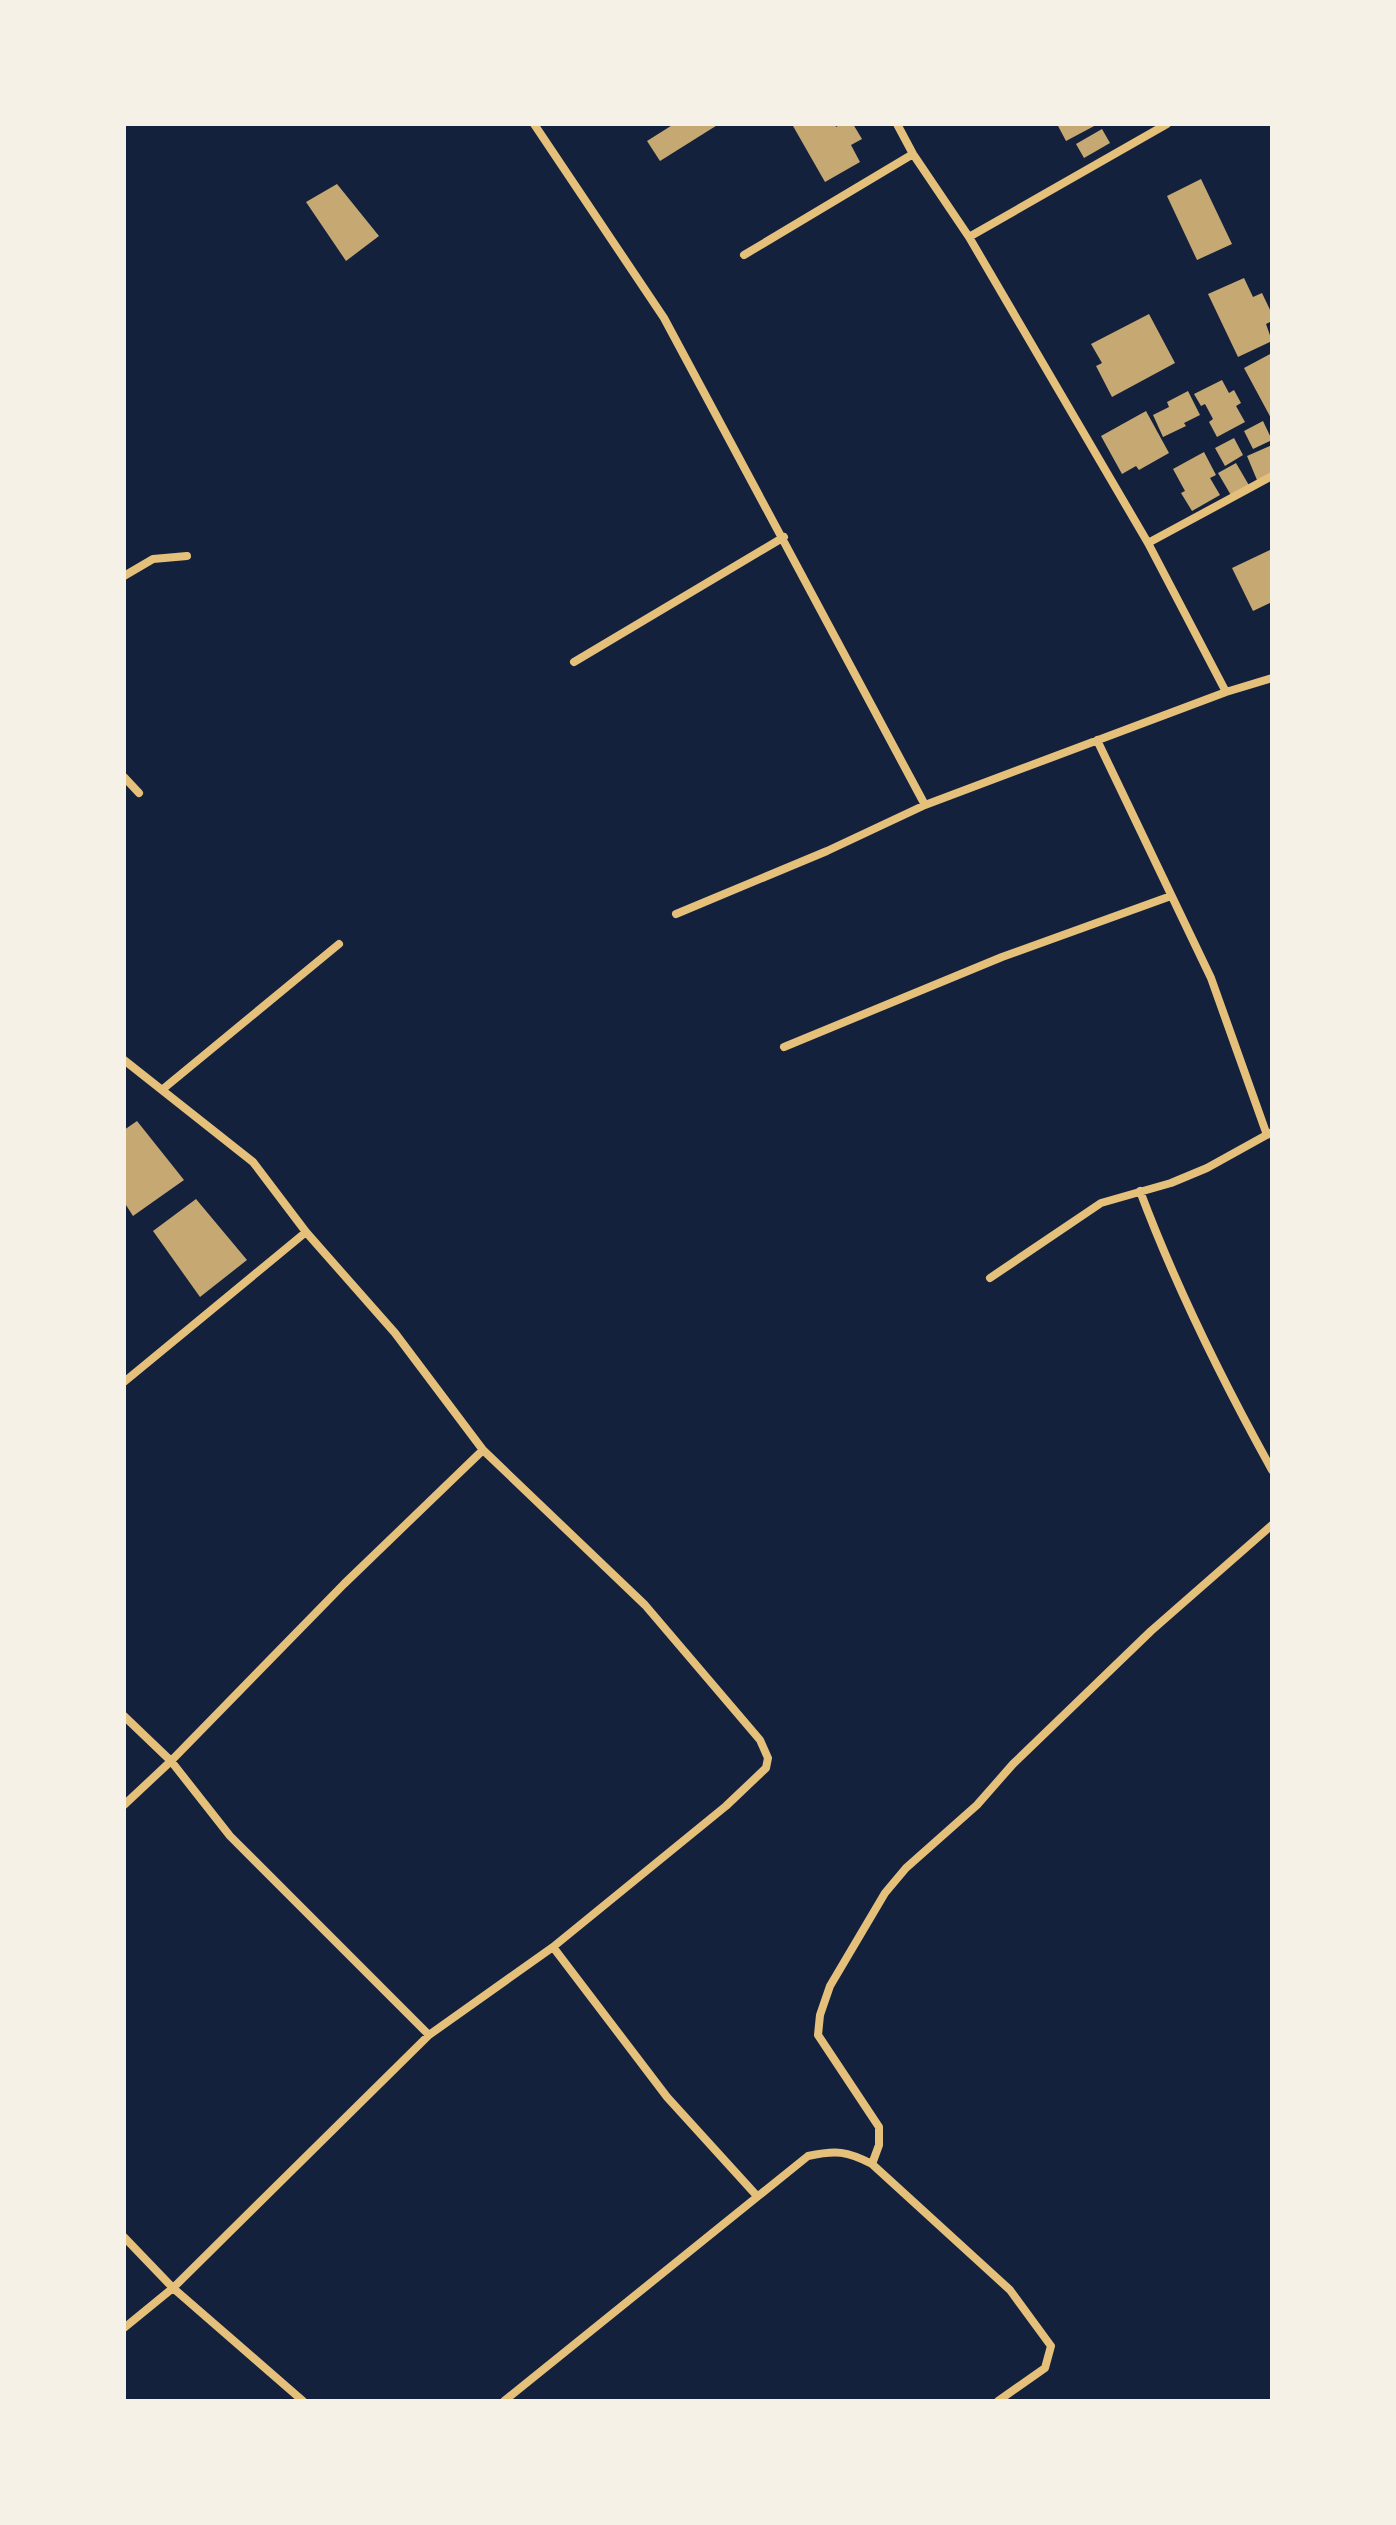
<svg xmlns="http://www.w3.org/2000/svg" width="1396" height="2525" viewBox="0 0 1396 2525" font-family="Spectral,serif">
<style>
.building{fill:#c6a872}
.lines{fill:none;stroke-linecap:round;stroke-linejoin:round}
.minor{stroke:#e5c07b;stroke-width:8}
</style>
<rect width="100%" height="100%" fill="#14213d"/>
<path class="building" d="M674,124H719L660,161L647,141Z
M797,124H835L836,127L841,124H853L862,139L851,145L860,162L825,182L793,126Z
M1057,124H1098L1066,141Z
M1102,129L1110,143L1084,158L1076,144Z
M1201,179L1232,244L1197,260L1167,196Z
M337,184L379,236L346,261L306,202Z
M1244,278L1253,297L1262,293L1272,314V321L1266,324L1272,341L1238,357L1208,294Z
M1149,314L1175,363L1112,397L1096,366L1102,363L1091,344Z
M1272,353V420L1244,368Z
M1222,380L1229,393L1234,390L1241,403L1236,406L1245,422L1217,437L1209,422L1213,419L1205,404L1201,406L1194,394Z
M1188,391L1200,415L1184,423L1186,426L1163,437L1153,415L1169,407L1167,402Z
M1146,411L1169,453L1139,470L1136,466L1122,474L1101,436Z
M1263,421L1272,440L1253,449L1244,431Z
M1234,438L1243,455L1225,466L1215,448Z
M1272,445V474L1257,480L1247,456Z
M1204,452L1216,475L1210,478L1220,495L1192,511L1181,493L1185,491L1173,469Z
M1236,463L1250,487L1232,497L1218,473Z
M1272,549V602L1253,611L1232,568Z
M137,1121L184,1180L133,1216L124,1202V1130Z
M196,1199L247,1260L200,1297L153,1231Z"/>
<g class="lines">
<path class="minor" d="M534,124L664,318L925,805
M897,124L913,154L969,237L1148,543L1226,692
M969,237L1167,124
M744,255L913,154
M1148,543L1272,476
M124,576L153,559L187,556
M574,662L784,537
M1097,740L1211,978L1267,1135
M124,777L139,793
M676,914L827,851L925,805L1226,692L1272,678
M784,1047L1002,957L1171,896
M124,1060L253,1162L306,1232L395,1333L483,1450L645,1605L760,1740L768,1758L766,1768L726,1806L553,1947L429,2035L173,2288L124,2328
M163,1089L339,944
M1140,1191C1176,1287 1222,1380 1272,1470
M990,1278L1101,1203L1171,1183L1207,1168L1272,1132
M124,1382L306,1232
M124,1716L171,1761L230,1836L429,2035
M124,1805L171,1761L344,1584L483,1450
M553,1947L667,2097L757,2196
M872,2164L879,2145V2127L818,2035L820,2015L830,1986L885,1893L906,1868L977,1805L1013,1764L1151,1631L1272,1525
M124,2237L173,2288L303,2401
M504,2401L808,2156C836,2150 847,2151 872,2164L1010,2290L1051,2346L1045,2368L998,2401"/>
</g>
<rect width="1396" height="2525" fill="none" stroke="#f6f1e7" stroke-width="252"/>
</svg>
